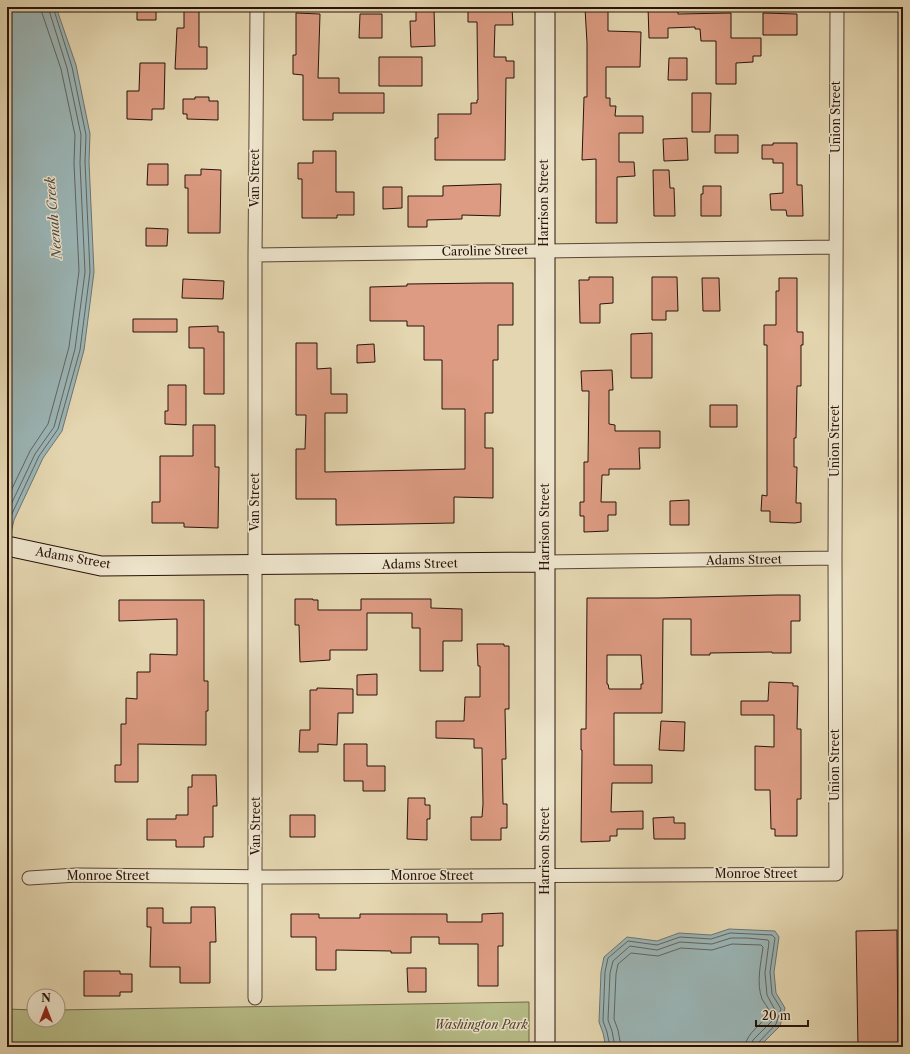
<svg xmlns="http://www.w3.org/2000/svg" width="910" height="1054" viewBox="0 0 910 1054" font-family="'Libre Caslon Text',serif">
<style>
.green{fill:#b7bd88;stroke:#706849}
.water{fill:#9bb6b7;stroke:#6d7572}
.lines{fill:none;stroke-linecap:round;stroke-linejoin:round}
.shore{stroke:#626460;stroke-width:1}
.building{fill:#dc9b82;stroke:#29130a;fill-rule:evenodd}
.street-casing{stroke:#584434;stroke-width:15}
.secondary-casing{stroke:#29130a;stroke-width:21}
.street{stroke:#ede4cc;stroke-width:13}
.secondary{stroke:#ede4cc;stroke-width:19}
.labels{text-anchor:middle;stroke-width:3;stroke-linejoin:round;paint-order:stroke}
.street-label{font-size:12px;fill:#29130a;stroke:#ede4cc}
.park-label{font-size:12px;font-style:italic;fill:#544630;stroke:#ede4cc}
.water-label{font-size:13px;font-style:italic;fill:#514c47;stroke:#ede4cc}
</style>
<rect width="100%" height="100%" fill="#e4d6b0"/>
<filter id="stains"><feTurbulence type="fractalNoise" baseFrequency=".005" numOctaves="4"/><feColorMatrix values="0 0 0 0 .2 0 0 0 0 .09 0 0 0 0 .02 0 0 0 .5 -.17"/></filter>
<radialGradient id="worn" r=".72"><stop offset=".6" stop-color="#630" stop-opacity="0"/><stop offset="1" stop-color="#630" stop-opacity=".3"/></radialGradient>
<path class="green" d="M529,1002V1047H7V1009L34,1010V1020H58V1010Z"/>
<path class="water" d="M7,7H56L76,65L90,134L89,162L94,272L84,350L62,431L43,458L14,520L7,551V326L9,280L7,275Z
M729,929L775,931L779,937L774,972L776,993L785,1008L780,1026L759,1047H606L603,1033L599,1022L601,972L604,957L627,937L657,941L679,933L711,935Z"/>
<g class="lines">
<path class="shore" d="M7,499L30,451L48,424L69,347L79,271L74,163L75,135L61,69L42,13V7
M7,513L35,454L54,427L75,349L85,272L80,163L81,135L67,68L48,7
M7,532L10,518L39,456L58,429L80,350L90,272L85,162L86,135L72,67L53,7
M610,1047L607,1032L603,1021L605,972L608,958L628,941L657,945L680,937L711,939L730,933L772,935L775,938L770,972L772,994L781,1009L776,1024L758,1043L756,1047
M615,1047L612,1031L608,1020L610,973L613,961L630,946L657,950L680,942L712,944L731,938H747L768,940L769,942L765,973L767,995L775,1010L772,1021L753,1040L751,1047
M621,1047L618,1030L614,1019L616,974L618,964L631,953L658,956L681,948L712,950L732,944L761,945L763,947C761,963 756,983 762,999C764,1003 767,1006 769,1010C765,1025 746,1031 745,1047"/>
</g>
<path class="building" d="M137,7H156V20H137Z
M482,7H507V8H512L513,25H495L494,57H506V61H514V78H506L505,160H435V138H438V114H471V103H477V100H478L477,22H468V8Z
M648,7H678V14L731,13V38H761V56H753V62L736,63V84H716V41H701L700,29H695V27L668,28V38H649Z
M184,8L199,9V47H207V69H175L177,28H184Z
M585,8H608V31L641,32L640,67H606V98H610V106H616L615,116H643V133H619V162H634L635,176L617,177V223H596V159L582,160L584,97H587V43Z
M434,9L435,46L411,47L410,21H416V10Z
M296,13L320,14L318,78H339V93H384V113H333V120H303V75L293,74V55H296Z
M763,13L797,14V35H763Z
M360,14H382V38H359Z
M379,57H422V86H379Z
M669,58H687V80H668Z
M140,63H165L164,109H152V120L127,119V91H139Z
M692,93H711L710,132H692Z
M195,97H209V101H218V120L187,119V114H183V99H195Z
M715,135H738V153H715Z
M687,138L688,160L664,161L663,139Z
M773,143H797V185H802L803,216H787L786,210H771L770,194L783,193V163H773V159H762V145H773Z
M313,151H336V192H354V215H337V218H302V179H298V163H313Z
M148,164H168V185H147Z
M201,169L221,170L220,233H188V188H185V175H201Z
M653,170H669L670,188H674L675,216H654Z
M501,184L500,216L462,215V219L427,220V227H408V196H443V186Z
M703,186H721V216H701V194H703Z
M383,187H402V208L383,209Z
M146,228L168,229L167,246H146Z
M589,277H613V303L600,304V323H580L579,280H589Z
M652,277H677L678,311H666V320H652Z
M702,278H719L720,311H703Z
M779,278H797V332H803V345H801V386H797L796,438H794V467H797L796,503H801V522L795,523L770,522V511H761L762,495L767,496V345H764V325H776V291H779Z
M183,279L224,281L223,299L182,298Z
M486,283H513V325H498V360H493V413H485V448H493V498L454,497V523L401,524L336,525V499H296V449H305L306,415H296V343H317V369L331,368V394H347V413H325V472L465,469V409H442V360H424V326H407V321H370V287L407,286V284Z
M133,319H177V332H133Z
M218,326V332H224V394H204V348H189V327Z
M652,333V378H631V334Z
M374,344L375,362L357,363V345Z
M612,370L613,390H609V424L615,425V431H660V448H639L640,469H609V475H602L601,502H616V515H608V531L584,532V516H580V502H584V462H588V460L589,391H582L581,371Z
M168,385H186V425L165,424V411H168Z
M710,405H737V427H710Z
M193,425H215V467H219L218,528L184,527V523H152V502H160V456H193Z
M689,500V525H670V501Z
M777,595H800V621H791V653H772V652L710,653V655H691V619H663L662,713H614V765H652V783H612L611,812L643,811V829H617V836H610V841L581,842L582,750H581V729H586L587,598H659ZM607,655H641L643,684H641V689H609L608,684H607Z
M295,599H313V600H318V610H361V599H431V608L462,609V641H443V671H420V628H412V613H367V650H330V660L300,662L299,625H295Z
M119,600H204V681H208V711H206V745L138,744V782H115V765H121V724H126V698L137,699V672H150V654L177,655V619L119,621Z
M477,644H504V646H509V709H505L506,759H502L503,804H507V828H501V840H471V817H482L483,804L482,748H474V739L436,738V721H464L465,697H480V666H478Z
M377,674V695H357V675Z
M769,682L793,683V686H798L797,729H801V799H797V836H775V829H771L770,790H755V746L774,747V715H741V701H768Z
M317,688L353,689V713H338L337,745L318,744V752H299L300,730H310V690H317Z
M661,721L685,722L684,751L659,750Z
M344,744H367V766H385V791H363V781H344Z
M192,775H216L217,806H213V837H204V847H176V840H147V819H176V815H188V787H192Z
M408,798H425V805H430V819H427V840L407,839Z
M290,815H315V837H290Z
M674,817V823H685V839H654L653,818Z
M191,907H215L216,942H210V983H180V967H150L151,927H147V908H163V923H191Z
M503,913V946H498V986H478V944H439V937H411V953H391V951L336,950V970H316V937H291V914H319V918H360V914H447V922H482V914Z
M897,930L898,1047H858L856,931Z
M407,968H426V992H408Z
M84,971H120V974H132V992H120V996H84Z"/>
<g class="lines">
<defs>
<path id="street" d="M255,255L836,247
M545,562L835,558
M29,878L77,875L277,877L836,874L835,558L837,7
M255,998V255L257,7"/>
<path id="secondary" d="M545,7V1047
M7,546L101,566L545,562"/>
</defs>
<use href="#street" class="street-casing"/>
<use href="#secondary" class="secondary-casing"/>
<use href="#street" class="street"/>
<use href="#secondary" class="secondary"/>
</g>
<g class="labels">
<g class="street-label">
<text transform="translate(836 117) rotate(-90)" y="4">Union Street</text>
<text transform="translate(255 178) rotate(-90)" y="4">Van Street</text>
<text transform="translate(544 203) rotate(-90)" y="4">Harrison Street</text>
<text transform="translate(485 251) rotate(-1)" y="4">Caroline Street</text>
<text transform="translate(835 441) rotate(-90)" y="4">Union Street</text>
<text transform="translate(255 502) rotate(-90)" y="4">Van Street</text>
<text transform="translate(545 527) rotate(-90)" y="4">Harrison Street</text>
<text transform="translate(73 558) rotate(10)" y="4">Adams Street</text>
<text transform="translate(744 560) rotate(-1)" y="4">Adams Street</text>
<text transform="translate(420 564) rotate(-1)" y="4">Adams Street</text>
<text transform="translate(835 765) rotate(-90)" y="4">Union Street</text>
<text transform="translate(256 826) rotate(-90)" y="4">Van Street</text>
<text transform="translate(545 851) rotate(-90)" y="4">Harrison Street</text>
<text x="756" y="878">Monroe Street</text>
<text x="108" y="880">Monroe Street</text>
<text x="432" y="880">Monroe Street</text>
</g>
<g class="park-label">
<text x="481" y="1029">Washington Park</text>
</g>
<g class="water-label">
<text transform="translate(53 218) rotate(-95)" y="5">Neenah Creek</text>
</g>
</g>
<rect width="910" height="1054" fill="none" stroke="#e4d6b0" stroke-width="24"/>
<rect x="8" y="8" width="894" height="1038" fill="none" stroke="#29130a" stroke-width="2"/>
<rect x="12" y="12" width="886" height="1030" fill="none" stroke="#29130a"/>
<g transform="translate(46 1008)"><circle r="19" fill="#ede4cc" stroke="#9f907e"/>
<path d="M0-3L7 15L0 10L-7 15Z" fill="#8f2418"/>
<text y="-6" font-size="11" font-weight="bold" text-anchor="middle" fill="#29130a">N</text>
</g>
<path d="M756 1020v6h52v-6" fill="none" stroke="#29130a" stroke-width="2"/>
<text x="762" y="1020" font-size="12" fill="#29130a" stroke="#ede4cc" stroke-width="3" paint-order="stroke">20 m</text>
<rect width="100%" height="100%" filter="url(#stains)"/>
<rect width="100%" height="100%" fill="url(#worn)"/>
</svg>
